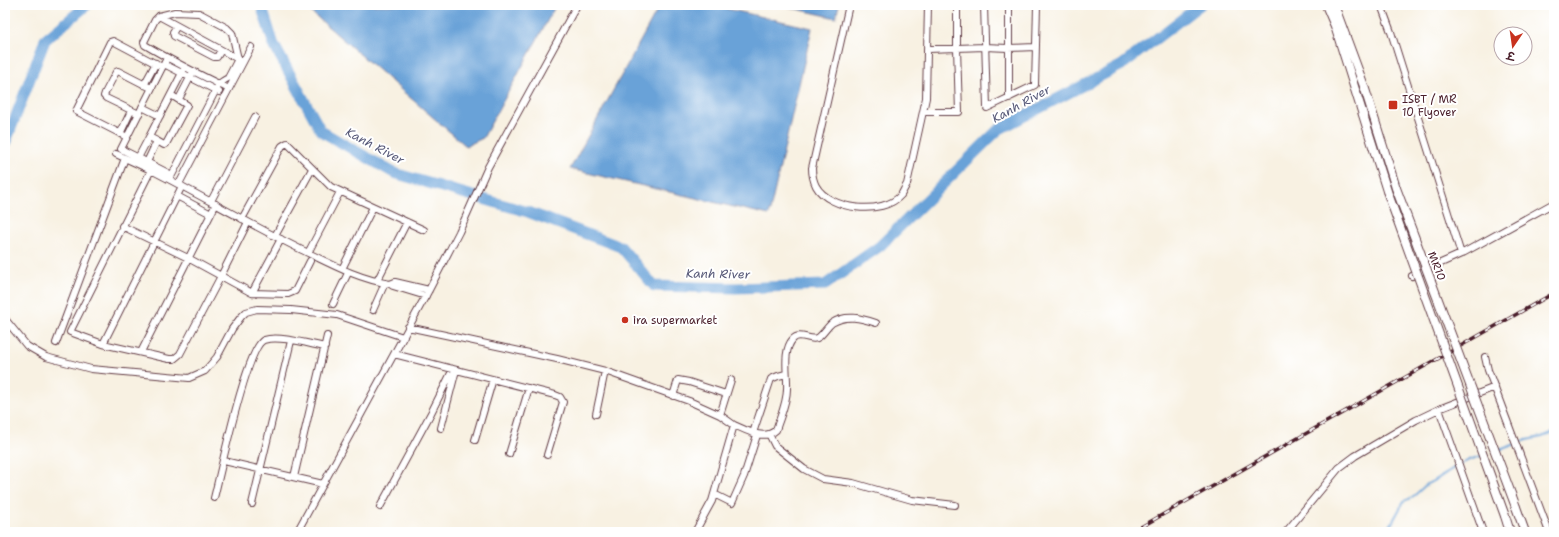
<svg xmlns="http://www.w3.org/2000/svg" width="1559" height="537" viewBox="0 0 1559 537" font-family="'Shantell Sans','Playpen Sans Deva',sans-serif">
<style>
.water{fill:#69a2d8;stroke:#5a6082}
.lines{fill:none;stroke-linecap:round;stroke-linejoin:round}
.stream{stroke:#69a2d8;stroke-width:2}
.river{stroke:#69a2d8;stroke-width:11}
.minor-casing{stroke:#643e46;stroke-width:8}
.major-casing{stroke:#643e46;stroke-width:10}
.minor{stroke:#fff;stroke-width:6}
.major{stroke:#fff;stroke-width:8}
.rail-casing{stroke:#4a1f2b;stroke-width:3.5}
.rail{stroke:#fff;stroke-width:2;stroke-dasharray:6;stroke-linecap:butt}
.major-bridge-casing{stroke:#643e46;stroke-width:10;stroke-linecap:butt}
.major-bridge{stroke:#fff;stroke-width:8}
.poi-dot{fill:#c8321e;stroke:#fff;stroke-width:1.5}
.labels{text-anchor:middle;stroke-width:4;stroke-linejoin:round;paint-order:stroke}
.poi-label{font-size:11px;fill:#4a1f2b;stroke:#fff;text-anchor:start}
.street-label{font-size:11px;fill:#4a1f2b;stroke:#fff}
.water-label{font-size:12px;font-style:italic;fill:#585a79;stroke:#fff}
</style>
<rect width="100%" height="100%" fill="#fff"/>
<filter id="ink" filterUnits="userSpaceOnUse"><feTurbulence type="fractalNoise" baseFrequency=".025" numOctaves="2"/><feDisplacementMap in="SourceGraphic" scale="8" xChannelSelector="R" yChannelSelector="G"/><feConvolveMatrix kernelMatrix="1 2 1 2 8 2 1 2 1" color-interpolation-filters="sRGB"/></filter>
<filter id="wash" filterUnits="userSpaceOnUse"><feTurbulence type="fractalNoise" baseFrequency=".012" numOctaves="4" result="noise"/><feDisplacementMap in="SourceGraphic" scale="16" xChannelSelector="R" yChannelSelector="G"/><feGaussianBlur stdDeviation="0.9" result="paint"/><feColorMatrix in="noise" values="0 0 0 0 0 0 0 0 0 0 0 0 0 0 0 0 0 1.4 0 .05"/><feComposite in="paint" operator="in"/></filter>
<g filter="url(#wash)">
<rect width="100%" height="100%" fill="#f8f1e2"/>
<path class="water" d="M303,5H556L483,138L466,146Z
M660,5H710L812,28L769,215L570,169Z
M779,5H839L836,18Z"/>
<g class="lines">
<path class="stream" d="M1497,451L1526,440L1542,437L1554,432
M1387,532L1404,501C1415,498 1418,491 1426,485C1429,482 1434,481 1437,479C1452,469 1463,461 1481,456"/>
<path class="river" d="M261,5L274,45L321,131L394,173L528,212L621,247L654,286L736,288L825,285L880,246L998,130L1122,65L1200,5
M5,144L45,40L87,5"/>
</g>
</g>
<g filter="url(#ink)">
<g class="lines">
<defs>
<path id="minor" d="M849,5L812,168C812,174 813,180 816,186C829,210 883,216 901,195C903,192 905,187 907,184L926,98L928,5
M984,5L987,108L1035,85L1037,5
M1009,5V98
M1381,5L1391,32L1461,254
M159,16L238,59
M177,26L173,32L174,36L214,57H217L221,50
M928,49L985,47L1008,48L1035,47
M167,58L121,149L172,175L219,84L223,81L228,78L238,59L232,33L227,28L199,13L175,12L159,16L155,20L144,42L145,45C172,61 200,75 229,89
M164,64L219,92
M144,85L156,63
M179,99L192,74
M142,107L160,116
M924,112H959L957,48V5
M139,114L106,98L104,96L105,93L116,72L118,71L151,88
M120,134L131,111
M127,137L76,111L110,42L113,41L162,67
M157,141L149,137L185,67
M116,154L151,170
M138,158L149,137
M147,162L157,141L164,145L166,144L187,105L171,95
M179,184L251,47
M177,196L211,214
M211,201L255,117
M242,219L282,146L287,143L331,187L424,230
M122,226L188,258L221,276L248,222
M275,236L312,169
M308,253L340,192
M310,261L295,291L288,294L252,293L221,276L180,354L174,359H169L103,344L70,332L151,170C202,196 251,225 302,250C331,264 358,279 390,284
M342,269L373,207
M1412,276L1461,254L1554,203
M377,281L407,222
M252,293L281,239
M426,296L393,286L390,284L395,282L429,290
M333,304L348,273
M373,310L385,283
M5,319L27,346L46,357L91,369L189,378L205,371L217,357L232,329L241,317L246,312L257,309L291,310L337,315L403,337
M408,327L557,359L605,371L689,401L720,415L734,425L712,501L695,532
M56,343L125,158
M103,344L182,186
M141,352L216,204
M394,354L555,395L560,397L563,402L547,455
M1485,357L1488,370L1549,532
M673,396L678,380L689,382L726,394
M1439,409L1483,532
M596,414L605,371
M720,415L731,380
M734,425C746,430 764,441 776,430C780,417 787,403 787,389C788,374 782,351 793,339C800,331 812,343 819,337C824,333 827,327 832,323C846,314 861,318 876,323
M441,428L456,370
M753,433L771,379L778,376L786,374
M769,434L775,446L804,469L823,479L853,483L912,500L955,505
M475,440L493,379
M509,454L529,388
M224,461L323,484
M294,477L327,336
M714,494L732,503L744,476L757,435
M214,498C220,475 247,346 264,340C279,335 309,344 325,347
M252,504L291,341
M380,507L431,413L453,369
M297,532L430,288L459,232L488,167L577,5
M1286,532L1339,468L1355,456L1416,420L1439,409L1495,387"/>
<path id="major" d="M1326,5L1335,26L1387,191
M1334,5L1364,86L1396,188
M1516,507L1525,532
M1505,516L1510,532"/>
</defs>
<use href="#minor" class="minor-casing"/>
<use href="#major" class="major-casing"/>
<use href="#minor" class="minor"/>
<use href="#major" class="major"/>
<defs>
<path id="rail" d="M1132,532L1554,293"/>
</defs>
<use href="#rail" class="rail-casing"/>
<use href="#rail" class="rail"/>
<defs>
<path id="major-bridge" d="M1396,188L1516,507
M1387,191L1505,516"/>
</defs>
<use href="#major-bridge" class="major-bridge-casing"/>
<use href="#major-bridge" class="major-bridge"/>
</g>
</g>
<g class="poi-dot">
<rect x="1388" y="100" width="10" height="10" rx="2"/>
<circle cx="625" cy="320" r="4"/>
</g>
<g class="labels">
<g class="poi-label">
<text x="1402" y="103">ISBT / MR<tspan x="1402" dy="13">10 Flyover</tspan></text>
<text x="633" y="324">ira supermarket</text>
</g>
<g class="street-label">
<text transform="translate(1437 266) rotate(69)" y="4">MR10</text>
</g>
<g class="water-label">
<text transform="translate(1021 104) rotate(-29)" y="4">Kanh River</text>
<text transform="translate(375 146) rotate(28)" y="4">Kanh River</text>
<text transform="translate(718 274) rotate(1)" y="4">Kanh River</text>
</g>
</g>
<rect width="1559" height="537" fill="none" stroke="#fff" stroke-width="20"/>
<g transform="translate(1513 46) rotate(193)"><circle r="19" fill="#ffffff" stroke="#b7a5aa"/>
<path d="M0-3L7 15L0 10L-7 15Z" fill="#c8321e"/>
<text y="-6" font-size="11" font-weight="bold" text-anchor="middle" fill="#4a1f2b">उ</text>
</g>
</svg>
